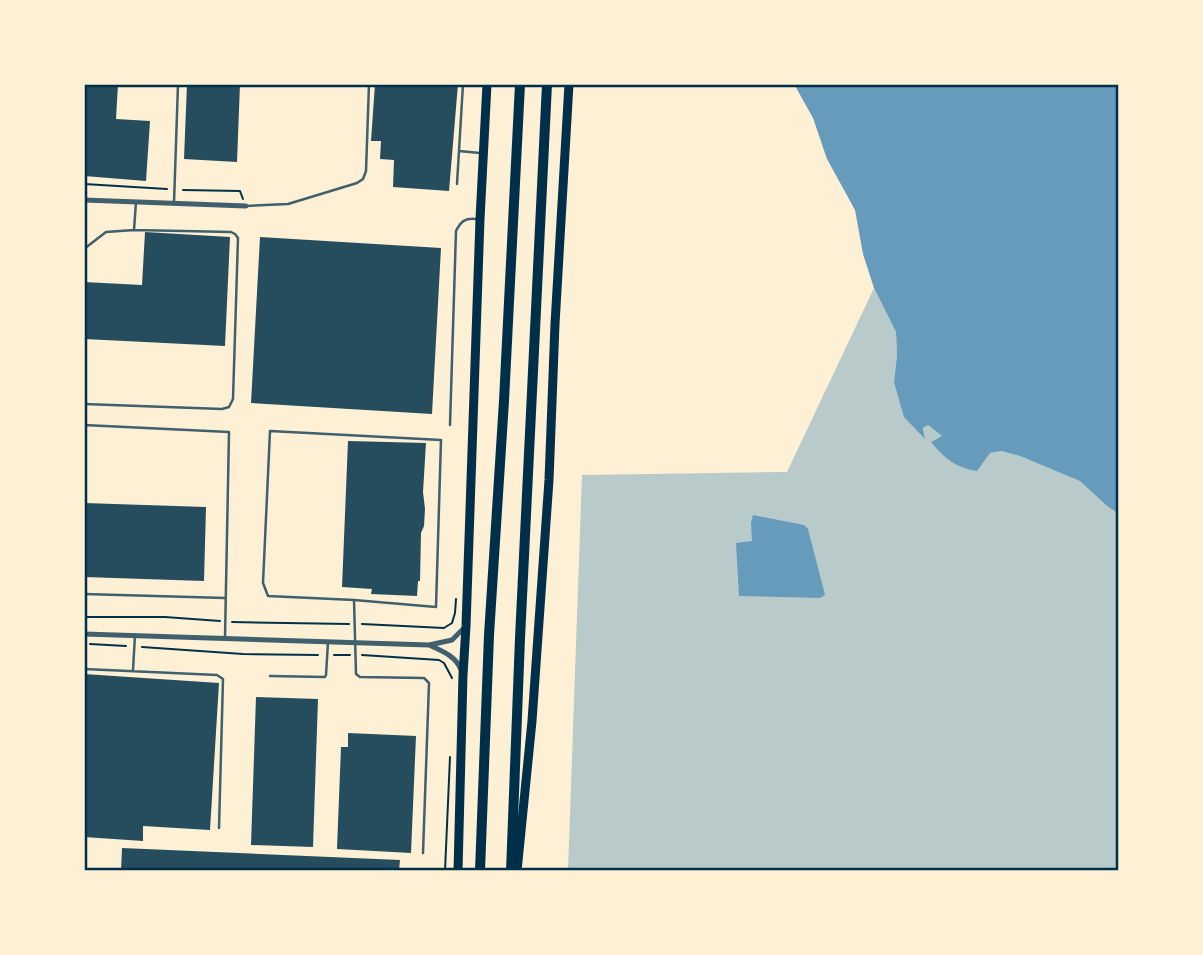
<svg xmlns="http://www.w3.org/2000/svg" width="1203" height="955" viewBox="0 0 1203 955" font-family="Commissioner,sans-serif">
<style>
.green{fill:#b9caca}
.water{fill:#669bbc}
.building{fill:#264d5e}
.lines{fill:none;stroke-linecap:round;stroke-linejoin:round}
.path{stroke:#003049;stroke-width:2}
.service{stroke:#3f606c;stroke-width:2.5}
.minor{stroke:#3f606c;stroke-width:5}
.primary{stroke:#003049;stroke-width:9}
.motorway{stroke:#003049;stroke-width:10}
.neatline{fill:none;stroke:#003049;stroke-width:2.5}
</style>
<rect width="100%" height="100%" fill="#fdf0d5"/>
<path class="green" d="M874,288L896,332L897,355L894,382L925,437L923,428L928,425L943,436L990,453L1001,451L1020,456L1081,481L1107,506L1119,514V871H568L582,475L787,472Z"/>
<path class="water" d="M794,84H1119V514L1107,506L1080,481L1020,456L1001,451L990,453L977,471C956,468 944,458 931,442L942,436L928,425L923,428L925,439L904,417L894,382L897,355L896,332L874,288L863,254L855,210L827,159L813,118Z
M753,515L804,525L808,529L825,595L820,598L739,596L736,543L752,541L751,523Z"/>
<path class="building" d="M84,84H118L116,119L150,121L146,181L84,176Z
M187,84H240L237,162L184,159Z
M375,84H458L449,191L393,187L394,160L380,159L381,141H371Z
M145,232L230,237L225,346L84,339V282L142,285Z
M260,237L441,248L432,414L251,403Z
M348,441L426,443L423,492L425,509L424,526L421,533L420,581H418L417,596L371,594L372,589L342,587Z
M84,503L206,507L204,581L84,577Z
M84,674L219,683L210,830L143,826V841L84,837Z
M256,697L318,699L313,847L251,845Z
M348,733L416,736L411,853L337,849L341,747H348Z
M122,848L400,860L399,871H121Z"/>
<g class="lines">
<path class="path" d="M84,184L167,189
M183,190L240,191L243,199
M84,617H165L220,621
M232,622L349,624
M362,624L444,628L452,623L455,613L456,599
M90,644L126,646
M142,647L243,654L318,655
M334,655H350
M362,655L439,660L444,663L452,678
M445,871L450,757"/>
<path class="service" d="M459,151L480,153
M457,184L463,84
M174,203L178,84
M246,206L288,204L357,183L363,179L366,171L369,84
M134,230L136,202
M84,249L106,232L134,230L231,232L235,234L238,238L233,399L229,407L222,409L84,404
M84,425L229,432L225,638
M450,425L456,231C461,221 465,218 476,219
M270,431L441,440L436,607L354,600L268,596L263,583Z
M84,594L225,598
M354,600L356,674L360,677L424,678L429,683L423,853
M84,669L217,675L223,679L219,828
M133,670L135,635
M270,676L325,677L326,675L328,642"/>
<path class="minor" d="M84,200L246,206
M84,634L429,645L452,640L464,628
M429,645C442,651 456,656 461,670"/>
<path class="primary" d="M458,871L463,675L466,626L480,219L487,84
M517,871L532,721L549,480L555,324L569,84"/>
<path class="motorway" d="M480,871L489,635L504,401L520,84
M511,871L520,638L547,84"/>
</g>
<rect width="1203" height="955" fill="none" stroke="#fdf0d5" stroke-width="172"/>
<rect x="86" y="86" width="1031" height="783" class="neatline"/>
</svg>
